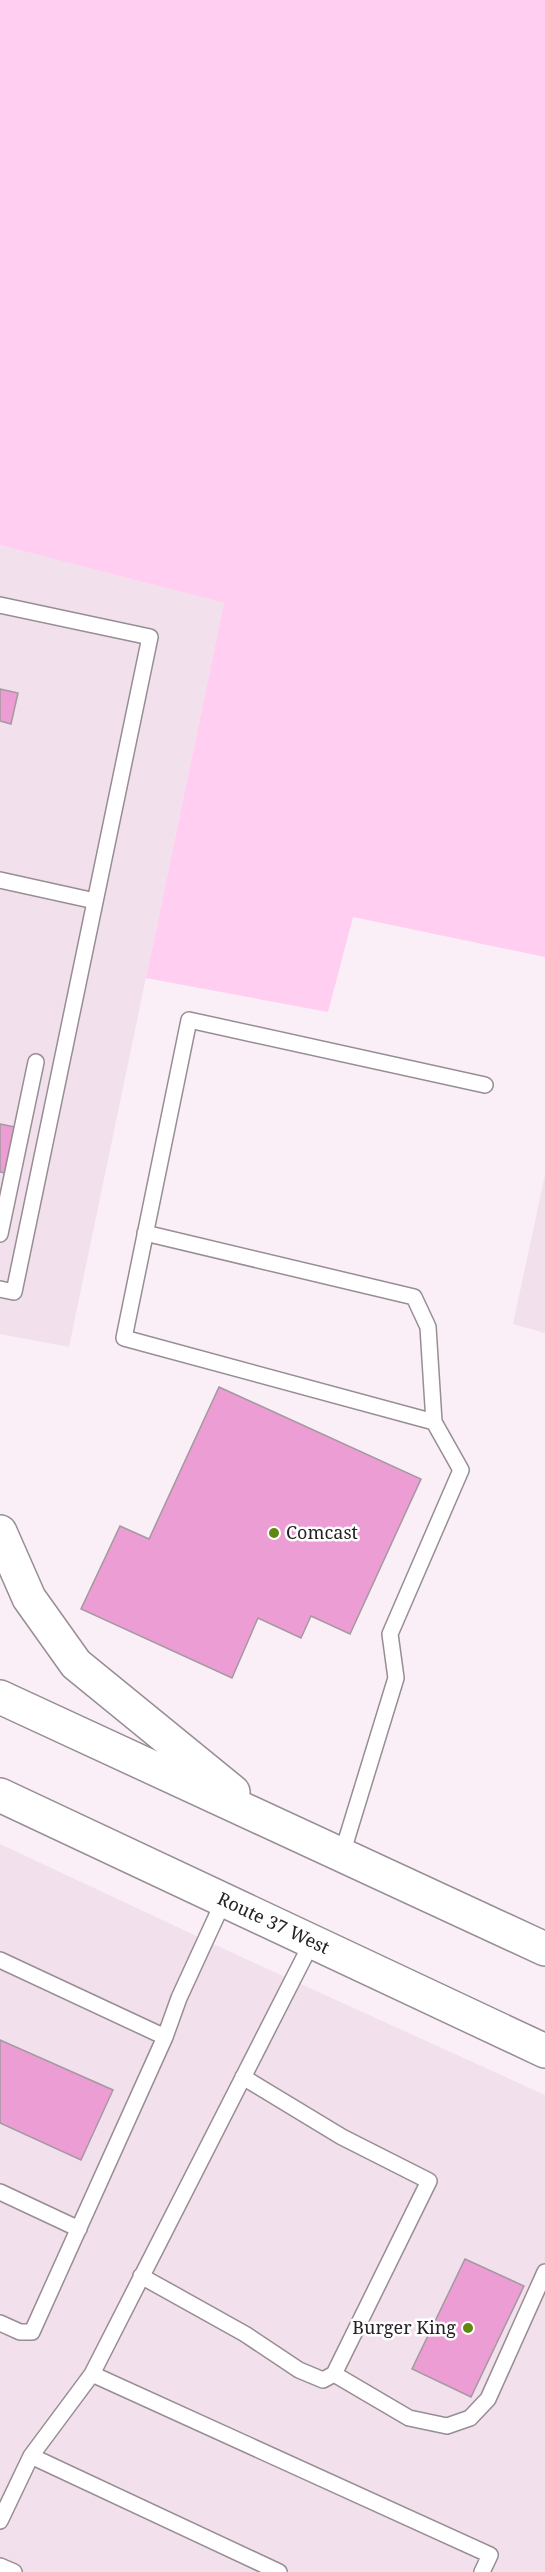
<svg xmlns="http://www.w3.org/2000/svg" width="545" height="2572" viewBox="0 0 545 2572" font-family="'Noto Serif',serif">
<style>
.built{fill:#f2e0ec}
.green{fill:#ffcef0}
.building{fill:#eb9dd4;stroke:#a499a0;stroke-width:1.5}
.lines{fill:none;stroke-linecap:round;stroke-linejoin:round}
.lane-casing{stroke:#978d94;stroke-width:18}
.highway-casing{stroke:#978d94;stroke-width:36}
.lane{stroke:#fff;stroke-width:15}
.highway{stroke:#fff;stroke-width:33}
.poi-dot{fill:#608811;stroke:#fff;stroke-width:2}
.labels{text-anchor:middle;stroke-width:5;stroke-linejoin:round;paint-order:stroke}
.poi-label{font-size:18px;fill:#252124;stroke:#fff;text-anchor:start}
.street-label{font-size:18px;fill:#252124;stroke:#fff}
</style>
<rect width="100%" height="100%" fill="#faeff6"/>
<path class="built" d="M0,545L224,603L69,1347L0,1334Z
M545,1175V1333L513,1324Z
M0,1844L237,1955L545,2095V2572H0Z"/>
<path class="green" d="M0,0H545V957L353,917L328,1012L146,978L224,603L0,545Z"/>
<path class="building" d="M0,689L18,693L11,724L0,721Z
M0,1124L20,1128L10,1174L0,1172Z
M219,1387L421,1479L350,1634L311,1616L301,1638L258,1618L232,1678L81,1609L120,1526L149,1539Z
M0,2040L113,2090L81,2160L0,2123Z
M465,2259L524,2286L471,2397L412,2369Z"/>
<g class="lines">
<defs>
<path id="lane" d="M0,605L150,637L14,1292L0,1289
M0,880L95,901
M145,1233L414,1297L428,1327L434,1422L461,1470L390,1634L396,1678L342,1854
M0,1234L36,1062
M434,1422L124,1338L189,1020L485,1085
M0,1960L165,2037
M0,2192L79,2229
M141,2276L245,2334L299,2370L323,2380L334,2374L429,2181L342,2137L243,2077
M0,2323L20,2332H32L165,2037L179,1998L224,1900
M92,2374L490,2555L482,2572
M334,2374L409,2418L447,2426L470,2418L488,2399L545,2272
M31,2456L279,2572
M0,2521L31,2456L92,2374L312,1942
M0,2566L14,2572"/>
<g id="highway">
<path d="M0,1532L29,1598L76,1664L233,1792"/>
<path d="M0,1697L545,1949"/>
<path id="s1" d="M0,1795L545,2051"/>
</g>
</defs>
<use href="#lane" class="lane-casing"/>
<use href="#highway" class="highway-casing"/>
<use href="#lane" class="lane"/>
<use href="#highway" class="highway"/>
</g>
<g class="poi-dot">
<circle cx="274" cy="1533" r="6"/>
<circle cx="468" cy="2328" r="6"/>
</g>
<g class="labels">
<g class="poi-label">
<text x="286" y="1539">Comcast</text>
<text x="456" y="2334" text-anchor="end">Burger King</text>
</g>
<g class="street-label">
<text dy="6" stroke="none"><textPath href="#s1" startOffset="302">Route 37 West</textPath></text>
</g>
</g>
</svg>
